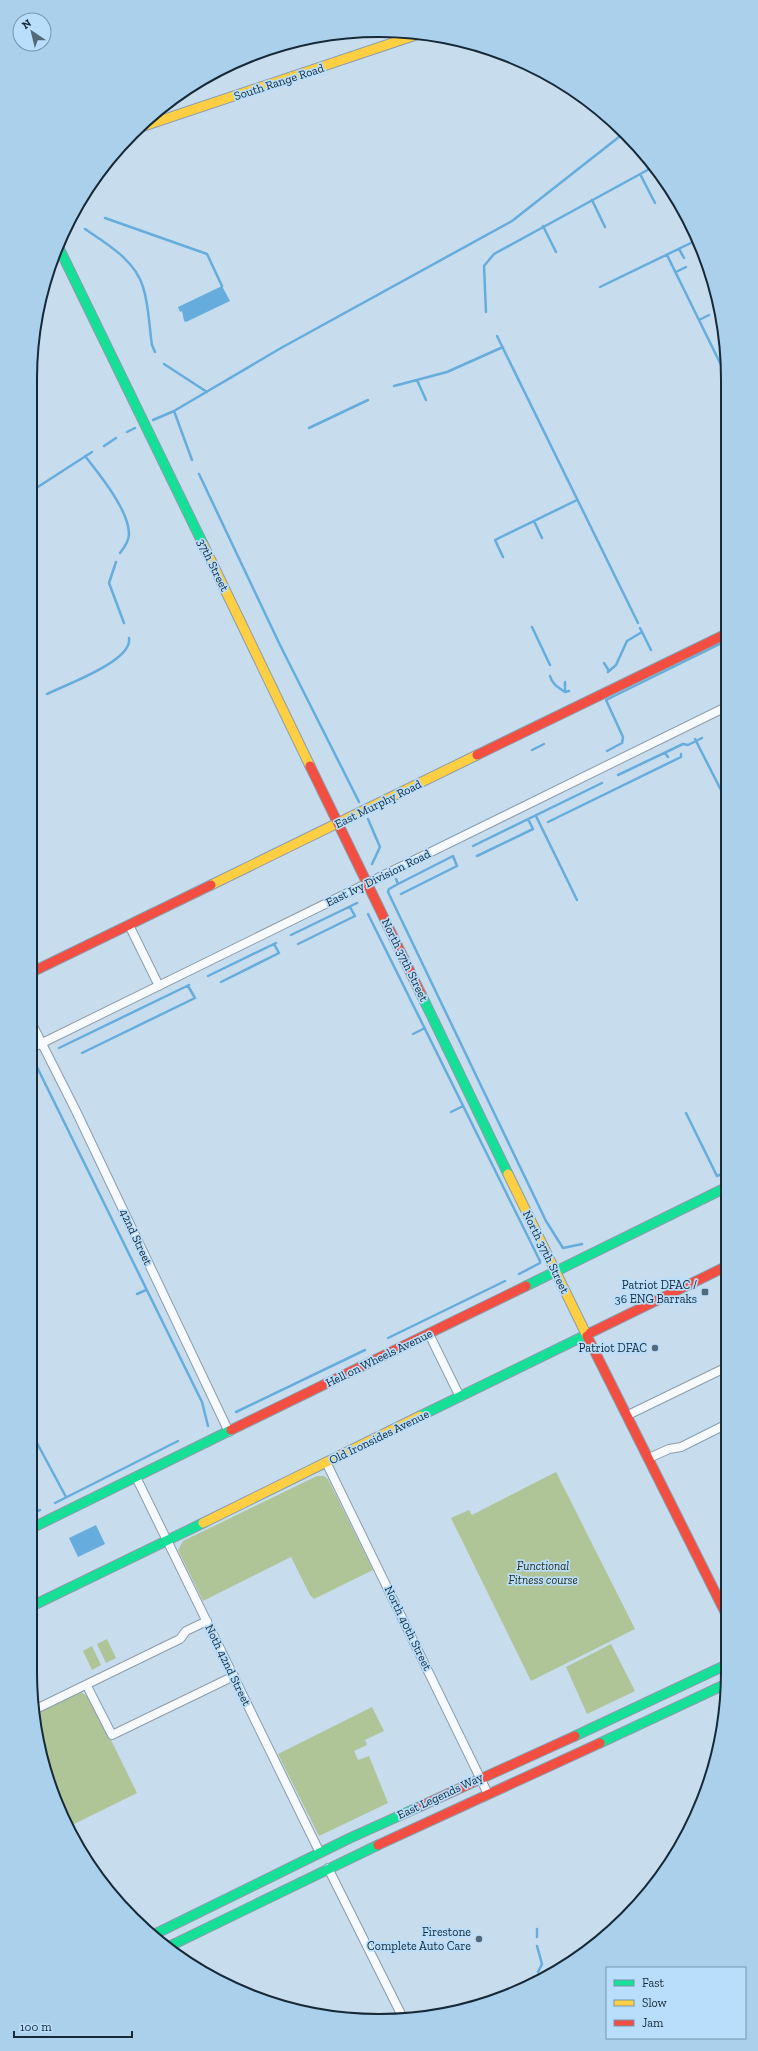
<svg xmlns="http://www.w3.org/2000/svg" width="758" height="2051" viewBox="0 0 758 2051" font-family="'Zilla Slab',serif">
<style>
.green{fill:#afc598}
.water{fill:#66addd}
.lines{fill:none;stroke-linecap:round;stroke-linejoin:round}
.stream{stroke:#66addd;stroke-width:2.5}
.street-casing{stroke:#8b9dab;stroke-width:10}
.fast-casing{stroke:#8b9dab;stroke-width:11}
.slow-casing{stroke:#8b9dab;stroke-width:11}
.jam-casing{stroke:#8b9dab;stroke-width:11}
.street{stroke:#f7fafc;stroke-width:8}
.fast{stroke:#16e098;stroke-width:9}
.slow{stroke:#ffcf43;stroke-width:9}
.jam{stroke:#f24e42;stroke-width:9}
.poi-dot{fill:#546877;stroke:#b8defc;stroke-width:1.5}
.labels{text-anchor:middle;stroke-width:3.5;stroke-linejoin:round;paint-order:stroke}
.street-label{font-size:12px;fill:#162937;stroke:#b8defc}
.poi-label{font-size:12px;fill:#162937;stroke:#b8defc;text-anchor:end}
.park-label{font-size:12px;font-style:italic;fill:#292e19;stroke:#b8defc}
.rim{fill:none;stroke:#162937;stroke-width:2}
</style>
<rect width="100%" height="100%" fill="#c7dced"/>
<path class="green" d="M556,1472L635,1629L531,1681L451,1518L469,1510L472,1515Z
M317,1476H324L328,1479L373,1570L314,1599L310,1595L291,1557L203,1601L178,1550L183,1541Z
M107,1639L116,1658L106,1663L97,1644Z
M611,1644L635,1691L587,1714L566,1667Z
M92,1646L101,1665L92,1670L83,1651Z
M81,1692L91,1699L137,1793L68,1827L49,1784L37,1712L75,1693Z
M372,1707L384,1731L365,1740L367,1745L354,1751L358,1760L369,1756L388,1803L319,1836L278,1754Z"/>
<path class="water" d="M222,286L230,301L186,322L184,321L182,311L180,312L178,307Z
M96,1525L105,1544L78,1557L69,1538Z"/>
<g class="lines">
<path class="stream" d="M640,174L655,203
M592,200L605,227
M105,218L207,254L222,286
M543,226L556,252
M85,229C107,244 135,260 143,287C149,305 149,326 152,345L155,352
M679,249L684,258
M667,255L725,373
M676,272L686,267
M600,287L697,240
M486,312L484,266L494,254L653,167
M699,320L709,315
M497,336L638,623
M164,364L207,392
M417,380L426,400
M394,386L447,372L503,347
M174,411L192,460
M153,420L174,411L281,348L512,221L624,133
M309,428L368,400
M127,432L135,428
M104,446L116,438
M85,456C99,474 129,510 129,534C129,541 124,548 120,553
M199,474L280,645L359,802
M30,492L92,452
M534,521L542,538
M503,557L495,540L577,500
M116,562L109,583L124,623
M532,627L550,665
M640,628L651,650
M604,663L609,671
M608,672L616,665L627,641L642,632
M550,676C552,684 558,687 565,692L569,691
M565,682V692
M47,694C65,685 133,661 129,638
M702,738L696,741L726,800
M532,750L544,744
M607,751L622,743L623,737L606,700L726,641
M665,753L668,757
M618,775L683,744L688,745L696,741L695,739
M536,816L577,900
M368,819L380,847L372,864
M548,822L681,757V754
M473,846L602,783
M477,856L533,829L528,819
M396,879L398,884L453,856L457,866L401,894
M398,884L389,889L388,892L546,1221L563,1248L582,1244
M368,914L540,1261V1263L519,1274
M291,935L357,903
M298,944L355,916L350,907
M208,976L276,943
M221,982L279,953L274,944
M413,1034L425,1028
M59,1048L189,985
M82,1053L195,998L188,986
M30,1063L34,1061L202,1402L208,1426
M451,1112L463,1106
M686,1113L717,1176L727,1172
M137,1294L146,1290
M388,1338L505,1281
M236,1412L365,1350
M30,1430L66,1497
M55,1503L178,1441
M30,1514L40,1510
M537,1929V1937
M537,1946L542,1964L538,1972"/>
<defs>
<path id="street" d="M129,925L159,986
M30,1020L76,1111L229,1432
M30,1049L726,707
M429,1334L460,1397
M628,1415L727,1367
M649,1458L669,1449L681,1447L727,1424
M326,1462L488,1794
M136,1477L320,1853
M87,1686L112,1735L234,1676
M36,1709L180,1639L186,1631L207,1621
M328,1868L402,2016"/>
<path id="fast" d="M58,246L203,544
M421,994L508,1174
M526,1286L727,1187
M420,1416L590,1333
M30,1529L231,1430
M30,1607L203,1523
M575,1736L728,1664
M600,1743L726,1684
M155,1934L350,1838L421,1806
M170,1946L378,1845"/>
<path id="slow" d="M138,128L419,34
M203,544L310,766
M211,885L477,755
M508,1174L587,1336
M203,1523L420,1416
M507,1996L537,1982"/>
<path id="jam" d="M477,755L726,634
M310,766L421,994
M30,973L211,885
M590,1333L727,1266
M587,1336L728,1618
M231,1430L526,1286
M421,1806L575,1736
M378,1845L600,1743"/>
</defs>
<use href="#street" class="street-casing"/>
<use href="#fast" class="fast-casing"/>
<use href="#slow" class="slow-casing"/>
<use href="#jam" class="jam-casing"/>
<use href="#street" class="street"/>
<use href="#fast" class="fast"/>
<use href="#slow" class="slow"/>
<use href="#jam" class="jam"/>
</g>
<g class="poi-dot">
<rect x="701" y="1288" width="8" height="8" rx="2"/>
<circle cx="655" cy="1348" r="4"/>
<circle cx="479" cy="1939" r="4"/>
</g>
<g class="labels">
<g class="street-label">
<text transform="translate(279 82) rotate(-18)" y="4">South Range Road</text>
<text transform="translate(213 565) rotate(64)" y="4">37th Street</text>
<text transform="translate(378 804) rotate(-26)" y="4">East Murphy Road</text>
<text transform="translate(378 878) rotate(-26)" y="4">East Ivy Division Road</text>
<text transform="translate(405 960) rotate(64)" y="4">North 37th Street</text>
<text transform="translate(136 1237) rotate(65)" y="4">42nd Street</text>
<text transform="translate(546 1252) rotate(64)" y="4">North 37th Street</text>
<text transform="translate(379 1358) rotate(-26)" y="4">Hell on Wheels Avenue</text>
<text transform="translate(379 1437) rotate(-26)" y="4">Old Ironsides Avenue</text>
<text transform="translate(408 1628) rotate(64)" y="4">North 40th Street</text>
<text transform="translate(228 1665) rotate(64)" y="4">Noth 42nd Street</text>
<text transform="translate(440 1796) rotate(-25)" y="4">East Legends Way</text>
</g>
<g class="poi-label">
<text x="697" y="1289">Patriot DFAC /<tspan x="697" dy="14">36 ENG Barraks</tspan></text>
<text x="647" y="1352">Patriot DFAC</text>
<text x="471" y="1936">Firestone<tspan x="471" dy="14">Complete Auto Care</tspan></text>
</g>
<g class="park-label">
<text x="543" y="1570">Functional<tspan x="543" dy="14">Fitness course</tspan></text>
</g>
</g>
<path d="M0 0H758V2051H0ZM379 37H379A342 342 0 0 1 721 379V1672A342 342 0 0 1 379 2014H379A342 342 0 0 1 37 1672V379A342 342 0 0 1 379 37Z" fill="#abd0ec" fill-rule="evenodd"/>
<path class="rim" d="M379 37H379A342 342 0 0 1 721 379V1672A342 342 0 0 1 379 2014H379A342 342 0 0 1 37 1672V379A342 342 0 0 1 379 37Z"/>
<rect x="606" y="1967" width="140" height="72" fill="#b8defc" stroke="#7796ad"/>
<rect x="614" y="1980" width="20" height="6" fill="#16e098" stroke="#7796ad"/>
<text x="642" y="1987" font-size="12" fill="#162937">Fast</text>
<rect x="614" y="2000" width="20" height="6" fill="#ffcf43" stroke="#7796ad"/>
<text x="642" y="2007" font-size="12" fill="#162937">Slow</text>
<rect x="614" y="2020" width="20" height="6" fill="#f24e42" stroke="#7796ad"/>
<text x="642" y="2027" font-size="12" fill="#162937">Jam</text>
<g transform="translate(32 32) rotate(325)"><circle r="19" fill="#b8defc" stroke="#7796ad"/>
<path d="M0-3L7 15L0 10L-7 15Z" fill="#546877"/>
<text y="-6" font-size="11" font-weight="bold" text-anchor="middle" fill="#162937">N</text>
</g>
<path d="M14 2031v6h118v-6" fill="none" stroke="#162937" stroke-width="2"/>
<text x="20" y="2031" font-size="12" fill="#162937" stroke="#b8defc" stroke-width="3" paint-order="stroke">100 m</text>
</svg>
